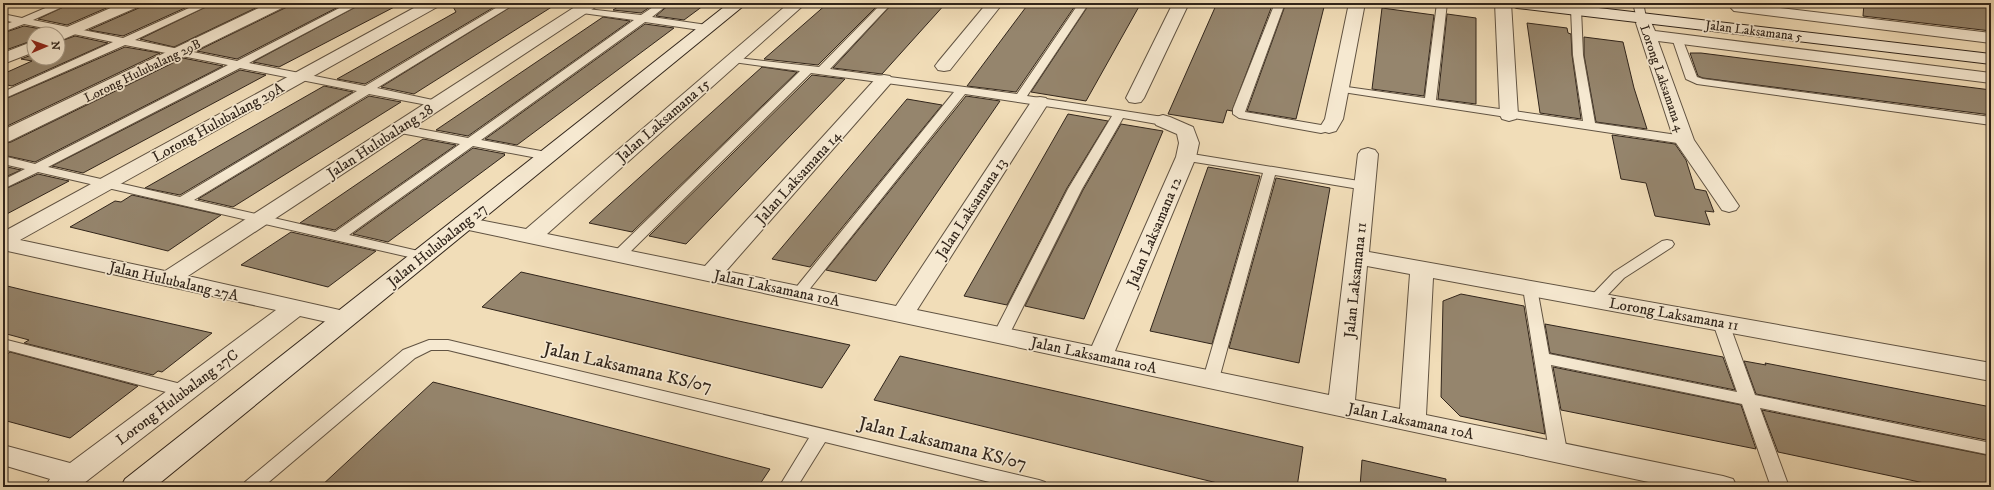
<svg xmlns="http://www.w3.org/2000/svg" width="1994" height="490" viewBox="0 0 1994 490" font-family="'IM FELL DW Pica',serif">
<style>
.building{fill:#95856d;stroke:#31251b}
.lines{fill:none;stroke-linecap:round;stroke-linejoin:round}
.lane-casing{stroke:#615342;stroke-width:2}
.street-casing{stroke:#615342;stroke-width:2}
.secondary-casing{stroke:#31251b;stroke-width:2}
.lane{fill:#f6e9d1;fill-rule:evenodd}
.street{fill:#f6e9d1;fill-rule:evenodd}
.secondary{fill:#f6e9d1;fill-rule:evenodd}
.labels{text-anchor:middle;stroke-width:3.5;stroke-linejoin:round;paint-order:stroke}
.far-street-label{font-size:13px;fill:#31251b;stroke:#f6e9d1}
.street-label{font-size:15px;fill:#31251b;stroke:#f6e9d1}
.near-street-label{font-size:18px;fill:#31251b;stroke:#f6e9d1}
</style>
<rect width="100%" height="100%" fill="#f1ddb8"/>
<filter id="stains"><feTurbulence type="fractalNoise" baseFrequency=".005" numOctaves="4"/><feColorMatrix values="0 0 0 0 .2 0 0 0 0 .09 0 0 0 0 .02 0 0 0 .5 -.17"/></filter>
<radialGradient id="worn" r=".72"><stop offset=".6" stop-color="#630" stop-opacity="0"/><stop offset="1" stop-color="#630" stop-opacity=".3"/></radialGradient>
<path class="building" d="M72,3H118L67,25L38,19Z
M144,3H196L123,36L89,30L141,7Z
M214,3H266L174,47L140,39Z
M290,3H346L237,59L197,51L287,7Z
M363,3H402L279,67L253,62Z
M451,3H501L365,84L337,79L456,12Z
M517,3H558L414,94L381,87Z
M624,3H656L641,13L613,10Z
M671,3H707L684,20L656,16Z
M828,3H880L818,65L764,59Z
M893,3H946L882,74L833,68Z
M1029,3H1077L1016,92L967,86Z
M1090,3H1141L1086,101L1031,92Z
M1217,3H1273L1232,111L1227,110L1223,123L1168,114Z
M1286,3H1325L1296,119L1247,111Z
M1864,3H1973L1979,7L1991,8V31L1863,16Z
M1382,8L1434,15L1424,96L1372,89Z
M1447,14L1476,18V104L1438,99Z
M603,17L630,21L468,136L436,130Z
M1527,23L1567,28L1568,33L1571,34L1572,55L1581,119L1540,113Z
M645,24L674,28L517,145L485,139Z
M24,26L53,31L50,34H34V40L3,51V33Z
M75,36L108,43L12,86L3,84V74L32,61L21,59L34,54V58H58V42Z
M1584,37L1623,42L1634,88L1647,129L1596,122L1584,55Z
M125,47L160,53L3,128V100Z
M1690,53H1701L1991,90V115L1703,78L1698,76Z
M183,58L223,66L35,162L3,155V144L11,142Z
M762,67L797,72L632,232L589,223Z
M240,70L266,75L83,173L52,166Z
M812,75L845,79L686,244L649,236Z
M324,86L353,92L180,195L145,188Z
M369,96L401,102L233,207L198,199Z
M966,96L1000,101L876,281L826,270Z
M907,99L942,105L810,267L772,259Z
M1068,114L1108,121L1067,188L1007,305L964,296Z
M1121,124L1163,131L1084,319L1025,306L1083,190Z
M1612,135L1675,144L1686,160L1695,189L1706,191L1714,212L1705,211L1710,225L1655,216L1646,183L1621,179Z
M423,139L456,145L335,230L300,223Z
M473,148L505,154L504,155H505L388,242L353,234Z
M3,166L21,170L3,178Z
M1208,167L1260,176L1212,344L1150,331Z
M38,174L69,181L3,216V190Z
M1276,178L1330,188L1299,363L1229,348Z
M132,195L221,215L168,251L70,227L115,201L121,202Z
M291,232L376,251L328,287L241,265Z
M521,272L734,320L850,345L822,388L482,307Z
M3,285L36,293L212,333L162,372L158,371L153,375L24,343L29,340L3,333Z
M1461,294L1524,306L1545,434L1460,416L1441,397L1443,301Z
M1545,324L1723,357L1735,390L1550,353Z
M10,352L138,386L70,438L3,420V357Z
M900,356L1303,447L1297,487H1234L874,400Z
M1744,361L1766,365L1765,363L1991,407V441L1756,394Z
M1553,367L1741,405L1756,449L1561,410Z
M433,382L519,404L770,469L758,487H320Z
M1762,410L1991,456V487H1943L1778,452Z
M1362,460L1446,479L1445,487H1360Z"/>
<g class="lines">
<defs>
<path id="lane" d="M57,3H71L33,20L123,38L200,3H213L135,40L237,61L349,3H362L249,63L365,86L504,3H516L377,88L442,102L444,104L442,106L438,107L369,94L194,200L335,232L460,144L395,132L393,129L395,126L399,125L468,138L634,20L582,13L577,10L578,8L641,15L659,3H670L652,17L707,25L712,28L707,31L645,22L481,140L552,153L554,156L552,159L548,160L473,146L349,235L427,253L429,256L427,259L422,260L38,172L3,189V180L25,169L3,164V156L35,164L228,65L125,45L3,99V92L113,42L24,24L3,32V25L12,22L3,20V14L22,18ZM240,68L357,91L180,197L48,167Z
M882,3H892L830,69L1017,94L1079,3H1089L1027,96L1163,117L1169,121L1163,125L1123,118L1082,189L1007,339L1001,340L995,339L993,335L1068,189L1112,116L965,94L804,296H794L792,293L794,290L954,92L811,73L624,258H614L612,255L614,252L800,71L733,62L728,59L729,57L819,67Z
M1275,3H1285L1245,112L1321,125L1333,124L1335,127L1333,130L1321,133L1239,118L1233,114V109Z
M1437,3H1447L1436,100L1583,121L1573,55L1571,9L1576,6L1581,9L1583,55L1595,123L1684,136L1690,140L1684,144L1336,91L1334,89L1336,87L1340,86L1425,98Z
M1633,3H1643L1646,17L1645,19H1637Z
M1974,3H1991V7L1979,6Z
M1677,35L1682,38L1697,77L1703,79L1991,117V125L1697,84L1686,79L1672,38Z
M1186,153L1365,182L1371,186L1365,190L1275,175L1219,379L1217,383L1211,385L1205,383L1203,379L1263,173L1182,160L1180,157L1182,154Z
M1667,240L1672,241L1674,244L1672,247L1624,278L1600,303H1590L1588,300L1590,297L1614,272L1662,241Z
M1530,283L1535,285L1537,288L1549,354L1737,392L1713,323L1716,320L1721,318L1726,320L1729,323L1755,395L1991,443V455L1760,408L1789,487H1771L1742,404L1551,365L1567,451L1564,456L1558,457L1552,456L1549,451L1523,288L1525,285Z
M3,339L185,385L191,387L193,391L191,395L185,397L3,349Z
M429,340H448L1039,480L1045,482L1048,487H1010L825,442L797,487H779L809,438L448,350H431L415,358L263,487H242L245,482L403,350Z"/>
<path id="street" d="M122,3H143L140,6L64,39L58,41V34H51Z
M269,3H289L286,6L10,141L3,143V130Z
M423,3H442L439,6L20,240L165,271L581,3H600L597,6L188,276L353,313L357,318L353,323L345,326L300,316L79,487H45L50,479L3,465V445L70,463L276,310L3,250V232Z
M789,3H806L547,234L705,266L878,76L884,75L890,76L893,80L890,84L726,271L896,306L1031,102L1034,98L1040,97L1046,98L1049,102L917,310L1092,346L1176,157L1179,143L1177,134L1156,125L1154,121L1156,117L1163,115L1170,117L1193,127L1199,143L1196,157L1115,351L1329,395L1358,154L1361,150L1368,148L1375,150L1378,154L1369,252L1991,363V381L1433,278L1426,415L1723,476L1733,479L1737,487H1672L464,229L456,228L453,223L456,218L464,217L526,229ZM1367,266L1410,274L1400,409L1355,400Z
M987,3H1003L950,70L944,71L938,70L935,66L938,62Z
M1173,3H1189L1144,98L1141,102L1135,103L1129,102L1126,98Z
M1349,3H1365L1343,119L1336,131L1329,133L1322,131L1320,127L1325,119Z
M1495,3H1511L1518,115L1516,119L1509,121L1502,119L1500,115Z
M1739,3L1991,33V43L1734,11L1731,8L1734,5Z
M1644,18L1650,20L1655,31L1991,73V83L1658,41L1694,140L1739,206L1736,210L1729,212L1722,210L1674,140L1636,23L1638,20Z
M34,41V52L3,64V53Z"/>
<path id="secondary" d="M729,3H747L155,487H121L125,479Z
M1509,3H1556L1991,54V64L1517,8L1512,6Z"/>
</defs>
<use href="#lane" class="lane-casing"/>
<use href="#street" class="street-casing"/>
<use href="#secondary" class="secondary-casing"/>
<use href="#lane" class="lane"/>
<use href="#street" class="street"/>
<use href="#secondary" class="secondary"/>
</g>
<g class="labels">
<g class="far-street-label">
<text transform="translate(1754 30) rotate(7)" y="5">Jalan Laksamana 5</text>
<text transform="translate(142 70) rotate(-26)" y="5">Lorong Hulubalang 29B</text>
<text transform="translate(1663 78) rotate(71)" y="5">Lorong Laksamana 4</text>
</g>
<g class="street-label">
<text transform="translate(663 120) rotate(-41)" y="5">Jalan Laksamana 15</text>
<text transform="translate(218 122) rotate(-29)" y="5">Lorong Hulubalang 29A</text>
<text transform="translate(380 141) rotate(-33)" y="5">Jalan Hulubalang 28</text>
<text transform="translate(798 177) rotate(-48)" y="5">Jalan Laksamana 14</text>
<text transform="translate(971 208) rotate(-57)" y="5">Jalan Laksamana 13</text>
<text transform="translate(1154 232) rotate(-67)" y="5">Jalan Laksamana 12</text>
<text transform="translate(437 245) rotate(-39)" y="5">Jalan Hulubalang 27</text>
<text transform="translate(1355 280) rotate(-84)" y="5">Jalan Laksamana 11</text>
<text transform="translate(174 281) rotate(13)" y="5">Jalan Hulubalang 27A</text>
<text transform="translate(777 288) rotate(12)" y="5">Jalan Laksamana 10A</text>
<text transform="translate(1674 314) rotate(10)" y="5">Lorong Laksamana 11</text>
<text transform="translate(1094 355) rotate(12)" y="5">Jalan Laksamana 10A</text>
<text transform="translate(177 397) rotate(-37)" y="5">Lorong Hulubalang 27C</text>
<text transform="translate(1411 421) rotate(12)" y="5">Jalan Laksamana 10A</text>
</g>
<g class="near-street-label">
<text transform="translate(628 367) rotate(13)" y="6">Jalan Laksamana KS/07</text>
<text transform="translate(943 443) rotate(14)" y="6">Jalan Laksamana KS/07</text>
</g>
</g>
<rect width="1994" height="490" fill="none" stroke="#f1ddb8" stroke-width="16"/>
<rect x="4" y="4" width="1986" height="482" fill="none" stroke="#31251b" stroke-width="2"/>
<rect x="8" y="8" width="1978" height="474" fill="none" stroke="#31251b"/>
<g transform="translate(46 46) rotate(88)"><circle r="19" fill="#f6e9d1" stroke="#a79b88"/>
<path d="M0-3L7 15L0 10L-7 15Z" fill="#8f2418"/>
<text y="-6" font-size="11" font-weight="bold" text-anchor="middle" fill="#31251b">N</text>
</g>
<rect width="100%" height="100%" filter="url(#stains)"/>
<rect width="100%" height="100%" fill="url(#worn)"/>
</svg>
